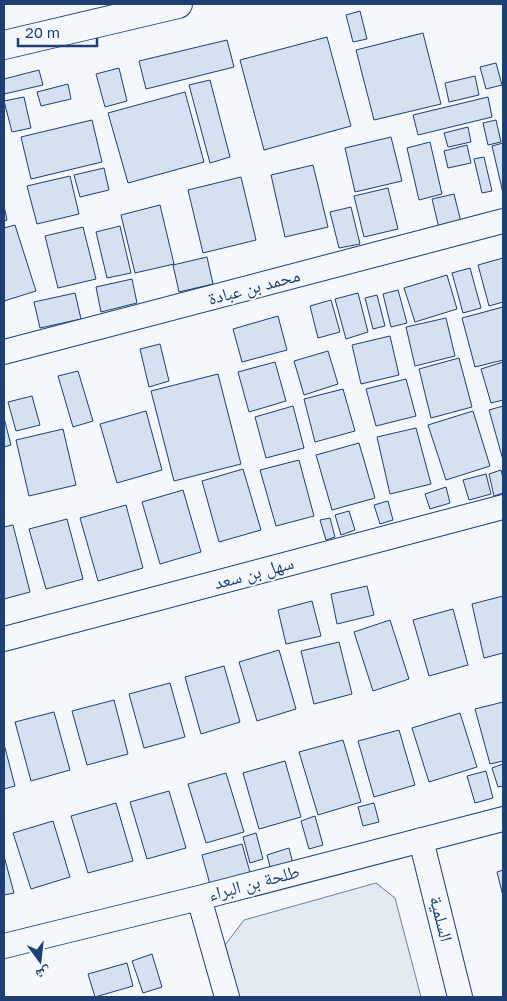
<svg xmlns="http://www.w3.org/2000/svg" width="507" height="1001" viewBox="0 0 507 1001" font-family="'Golos Text','Noto Naskh Arabic',sans-serif">
<style>
.green{fill:#e3e9f0;stroke:#687fa3}
.building{fill:#d5e0f0;stroke:#1d3f73}
.lines{fill:none;stroke-linecap:round;stroke-linejoin:round}
.minor-casing{stroke:#1d3f73;stroke-width:26}
.tertiary-casing{stroke:#1d3f73;stroke-width:30}
.minor{stroke:#f4f7fb;stroke-width:24}
.tertiary{stroke:#f4f7fb;stroke-width:28}
.labels{text-anchor:middle;stroke-width:4;stroke-linejoin:round;paint-order:stroke}
.street-label{font-size:18px;fill:#1d3f73;stroke:#f4f7fb}
</style>
<rect width="100%" height="100%" fill="#f4f7fb"/>
<path class="green" d="M376,883L395,898L421,997H239L225,945L244,920Z"/>
<path class="building" d="M360,11L367,39L353,42L346,15Z
M423,33L441,104L374,120L356,50Z
M327,37L351,126L264,150L240,60Z
M227,40L234,67L146,89L139,61Z
M496,63L502,85L486,89L480,67Z
M119,68L127,101L105,107L96,74Z
M39,70L43,85L4,94V79Z
M475,76L479,95L449,102L445,83Z
M210,80L230,157L210,163L189,85Z
M68,84L71,99L41,106L37,92Z
M185,92L204,162L128,183L108,113Z
M24,97L31,128L12,132L4,101Z
M488,97L492,117L418,135L413,115Z
M92,120L102,162L31,179L21,137Z
M496,120L501,142L488,145L483,123Z
M468,127L471,142L448,147L444,133Z
M391,137L402,181L355,192L345,148Z
M430,142L442,194L419,200L407,148Z
M503,143V193L492,146Z
M467,145L471,163L448,168L444,151Z
M484,157L492,191L482,193L474,159Z
M313,165L328,227L285,237L271,175Z
M104,168L109,190L80,197L74,175Z
M70,176L79,214L37,224L27,186Z
M241,177L256,240L203,253L188,190Z
M388,188L398,229L364,237L354,196Z
M454,194L461,222L439,228L432,199Z
M160,205L174,264L135,273L121,215Z
M4,206L7,220L4,221Z
M351,207L360,244L339,248L330,212Z
M15,225L36,291L4,301V228Z
M120,226L131,273L107,278L96,232Z
M83,227L96,279L58,288L45,236Z
M207,257L213,284L179,292L173,265Z
M503,258V302L489,306L478,265Z
M470,268L481,308L463,313L452,273Z
M447,275L457,309L415,322L404,288Z
M132,279L137,303L101,312L96,287Z
M398,290L407,323L391,327L383,294Z
M75,293L81,319L40,328L34,302Z
M358,293L368,332L346,339L335,299Z
M377,295L385,326L373,329L365,298Z
M331,300L340,332L318,338L310,306Z
M503,307V360L475,367L462,318Z
M278,316L287,350L242,362L233,329Z
M446,318L455,356L415,366L406,327Z
M390,336L399,375L361,384L352,345Z
M160,344L169,381L149,387L140,349Z
M328,351L338,384L304,395L294,361Z
M459,358L472,407L431,418L419,369Z
M275,362L286,401L249,412L238,372Z
M503,362V400L491,403L481,369Z
M78,371L93,421L73,427L58,376Z
M218,374L241,464L174,481L151,391Z
M406,379L416,416L376,426L366,389Z
M343,389L355,431L315,442L304,399Z
M32,396L40,425L16,431L8,402Z
M293,406L304,448L266,458L255,417Z
M503,406V460L489,410Z
M146,411L162,470L117,483L100,424Z
M473,411L490,466L446,480L428,425Z
M4,418L11,445L4,447Z
M416,428L431,484L390,494L377,437Z
M63,429L76,485L29,496L16,440Z
M359,443L375,498L332,510L316,455Z
M299,460L314,516L276,526L260,470Z
M243,469L261,530L219,542L202,481Z
M501,470L503,478V493L494,496L489,474Z
M486,474L491,494L469,500L463,480Z
M446,487L450,503L430,509L425,494Z
M183,490L201,552L160,564L142,502Z
M388,501L393,520L380,524L374,505Z
M126,505L143,568L98,581L80,518Z
M349,511L355,530L341,535L335,515Z
M330,518L335,537L326,540L320,520Z
M67,519L83,579L46,589L29,529Z
M13,525L30,592L4,599V527Z
M367,586L374,615L337,624L331,594Z
M503,596V653L484,658L472,604Z
M312,601L321,636L286,644L278,610Z
M453,609L468,665L429,676L413,620Z
M390,620L409,679L373,691L354,632Z
M339,642L352,694L314,704L301,651Z
M279,650L296,709L257,721L239,662Z
M224,666L240,722L201,734L185,677Z
M170,683L185,737L144,748L129,694Z
M114,700L128,754L87,765L72,711Z
M503,702V761L490,764L475,709Z
M54,712L70,770L31,781L15,722Z
M460,713L477,767L429,782L412,728Z
M399,730L415,785L374,797L358,741Z
M343,740L361,802L318,815L299,752Z
M4,744L15,786L4,789Z
M285,761L301,817L259,829L243,773Z
M503,764V786L498,787L492,768Z
M486,771L493,798L475,803L467,776Z
M226,773L244,832L206,843L188,784Z
M169,791L186,848L147,859L130,802Z
M116,803L133,861L88,873L71,816Z
M374,803L379,822L363,826L358,807Z
M315,816L323,845L309,849L301,821Z
M53,821L70,877L31,889L13,833Z
M256,833L263,859L250,863L243,837Z
M242,844L251,876L211,888L202,855Z
M289,848L294,868L272,874L267,855Z
M4,856L14,893L4,895Z
M503,870V896L497,872Z
M152,954L162,987L143,993L132,961Z
M127,963L133,986L95,997L88,974Z"/>
<g class="lines">
<defs>
<path id="minor" d="M4,352L503,221
M4,639L503,507
M421,840L460,997
M199,898L227,997
M4,946L199,898L503,819"/>
<path id="tertiary" d="M4,45L178,4"/>
</defs>
<use href="#minor" class="minor-casing"/>
<use href="#tertiary" class="tertiary-casing"/>
<use href="#minor" class="minor"/>
<use href="#tertiary" class="tertiary"/>
</g>
<g class="labels">
<g class="street-label">
<text transform="translate(254 287) rotate(-15)" y="6">محمد بن عبادة</text>
<text transform="translate(254 573) rotate(-15)" y="6">سهل بن سعد</text>
<text transform="translate(254 883) rotate(-15)" y="6">طلحة بن البراء</text>
<text transform="translate(441 919) rotate(76)" y="6">السلمية</text>
</g>
</g>
<rect width="507" height="1001" fill="none" stroke="#1d3f73" stroke-width="10"/>
<g transform="translate(40 961) rotate(165)" stroke="#f4f7fb" stroke-width="4" paint-order="stroke">
<path d="M0-4L9 19L0 12L-9 19Z" fill="#1d3f73"/>
<text y="-8" font-size="14" font-weight="bold" text-anchor="middle" fill="#1d3f73">ش</text>
</g>
<path d="M18 38v8h79v-8" fill="none" stroke="#1d3f73" stroke-width="2.5"/>
<text x="25" y="38" font-size="15" fill="#1d3f73" stroke="#f4f7fb" stroke-width="4" paint-order="stroke">20 m</text>
</svg>
